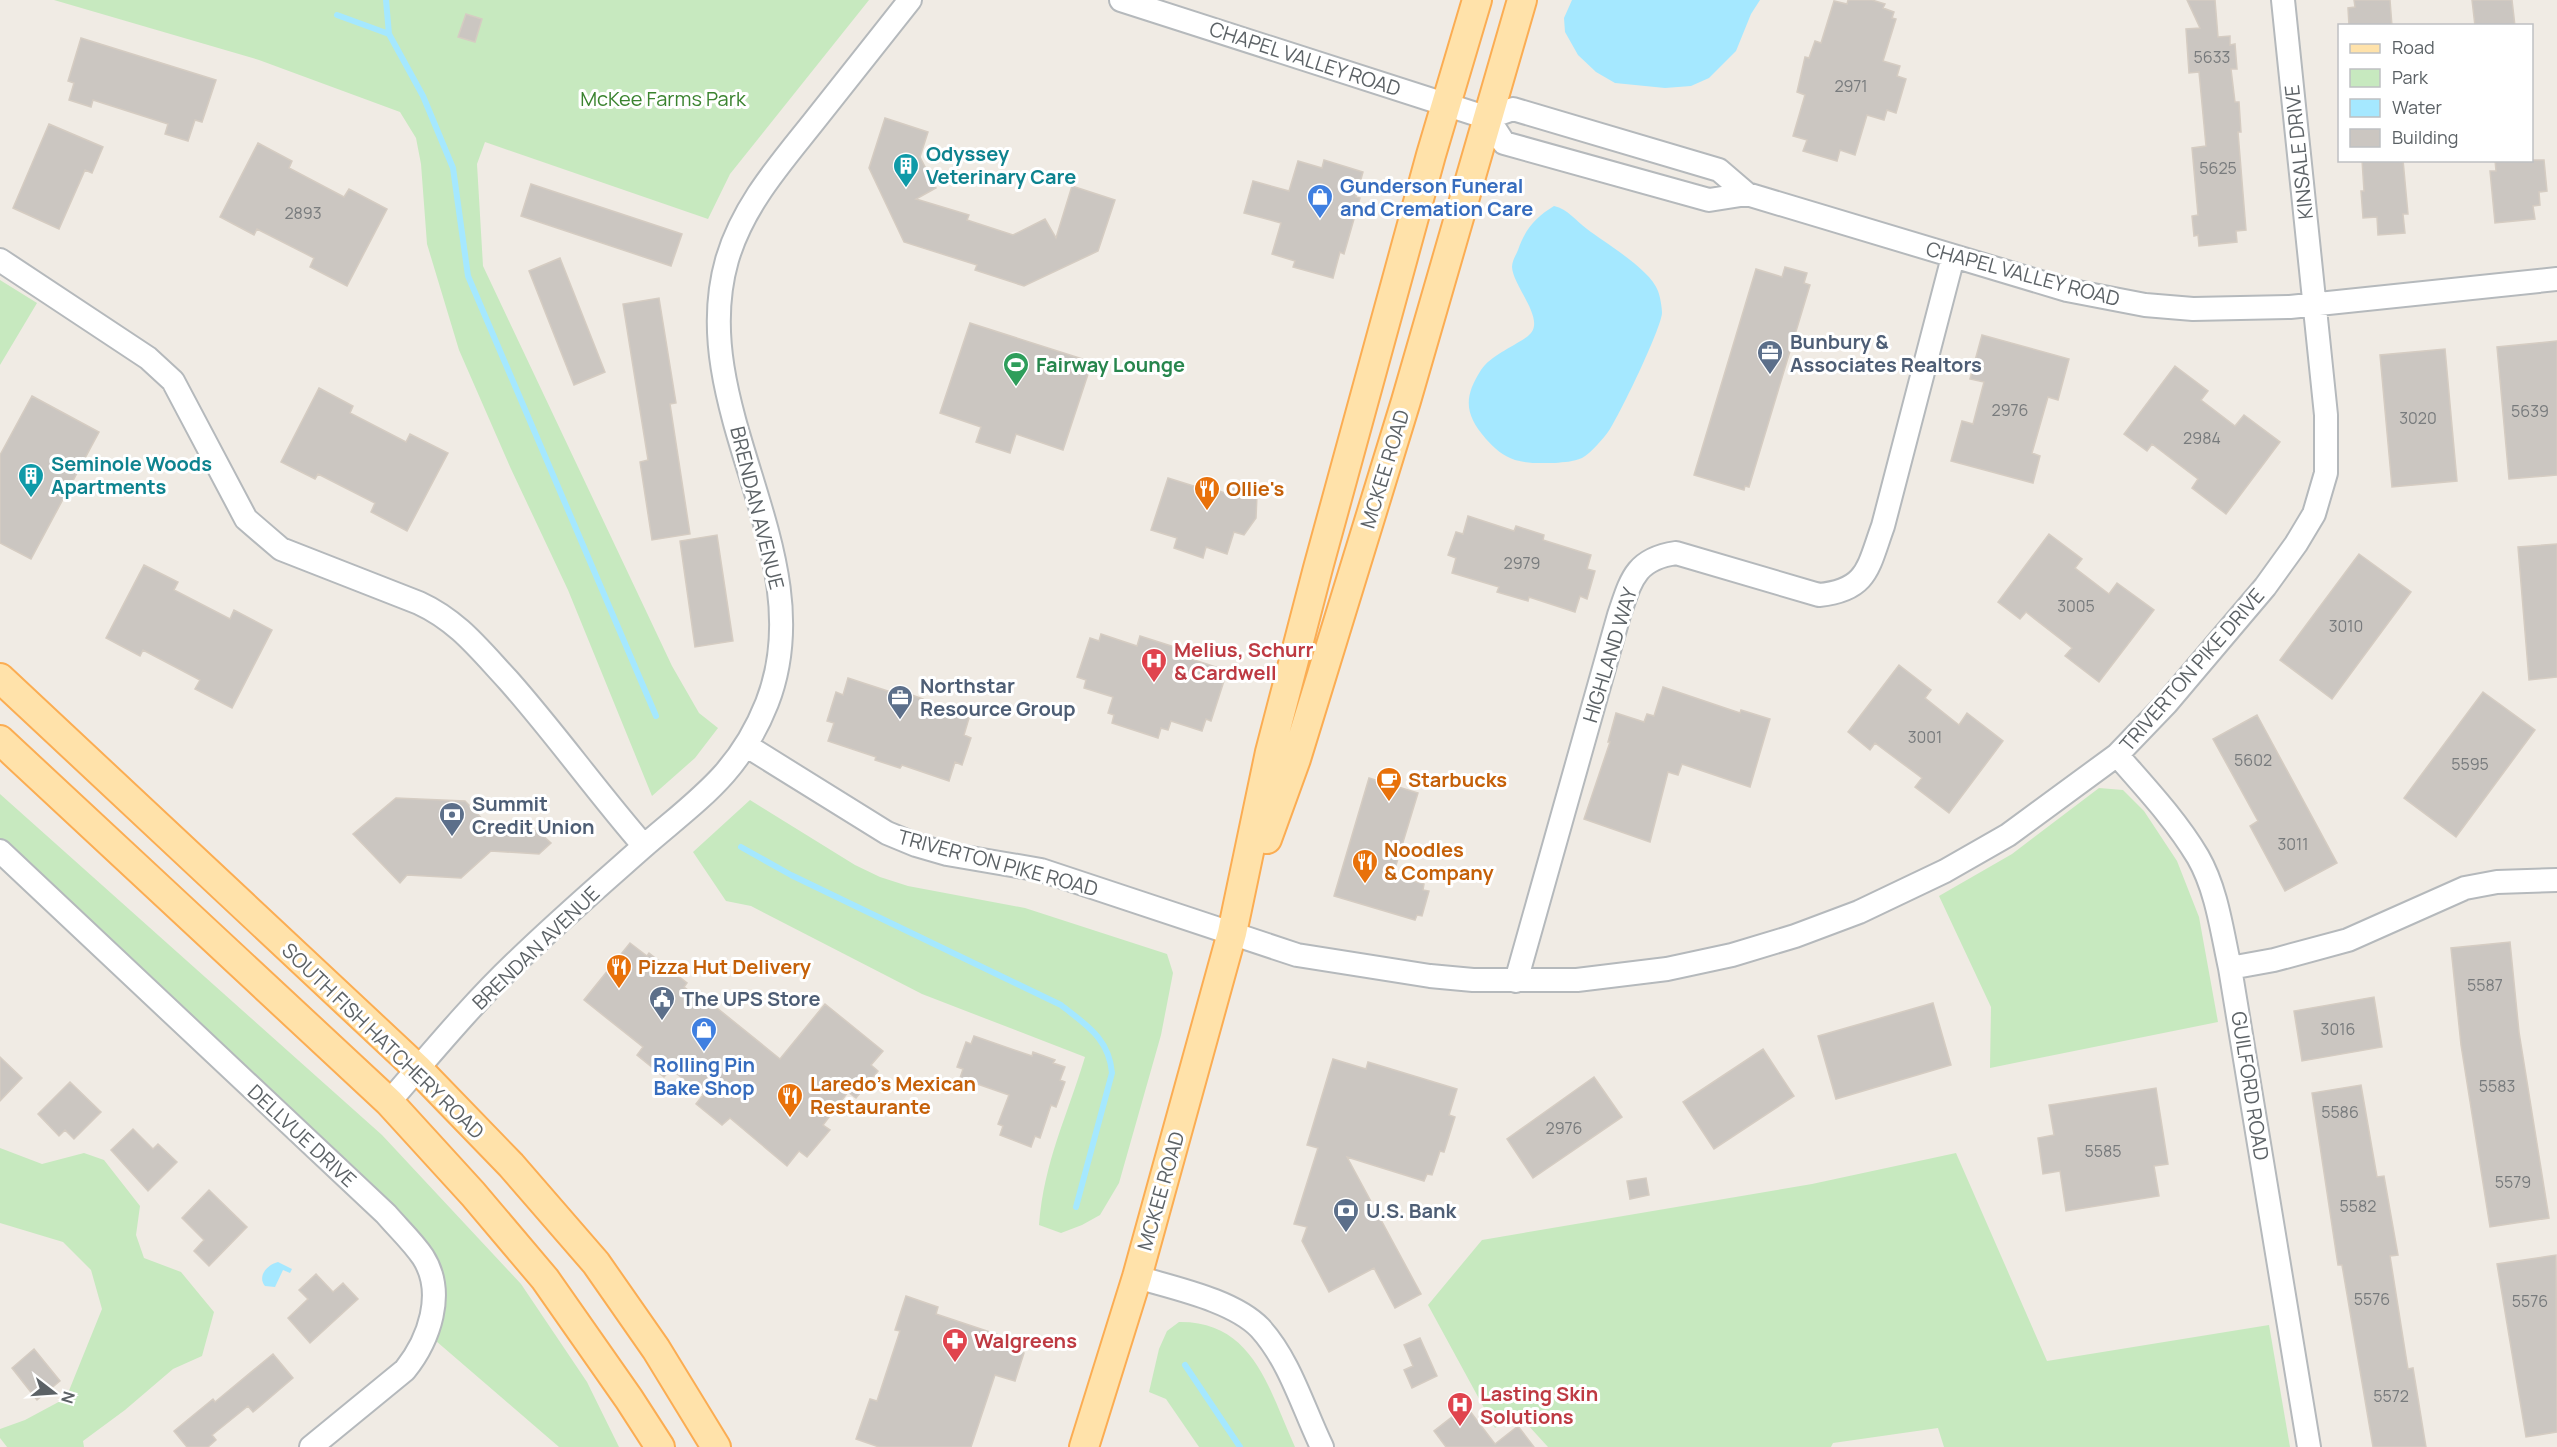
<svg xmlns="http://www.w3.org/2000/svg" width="2557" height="1447" viewBox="0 0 2557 1447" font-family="Manrope,sans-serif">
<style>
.green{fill:#c7e9bf}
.water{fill:#a5e8ff}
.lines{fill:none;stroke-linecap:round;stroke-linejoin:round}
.stream{stroke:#a5e8ff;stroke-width:6}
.building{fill:#cbc6c1;stroke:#d5ccc2;stroke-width:1.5}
.minor-casing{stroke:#b5b9bc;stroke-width:26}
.major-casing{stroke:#fbad53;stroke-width:32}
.minor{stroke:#fff;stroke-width:22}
.major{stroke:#ffe2aa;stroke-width:28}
.labels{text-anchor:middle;stroke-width:6;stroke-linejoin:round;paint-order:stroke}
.number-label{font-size:16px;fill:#787b7d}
.street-label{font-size:20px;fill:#5c6266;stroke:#fff}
.park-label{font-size:20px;fill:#3a832f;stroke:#fff}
.culture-label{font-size:20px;font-weight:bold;fill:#0d838f;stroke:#fff;text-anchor:start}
.shop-label{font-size:20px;font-weight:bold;fill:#366cbe;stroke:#fff;text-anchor:start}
.service-label{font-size:20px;font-weight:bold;fill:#4e5e75;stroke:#fff;text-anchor:start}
.leisure-label{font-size:20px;font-weight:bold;fill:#27864d;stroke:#fff;text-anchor:start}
.food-label{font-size:20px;font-weight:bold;fill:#c56008;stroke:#fff;text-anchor:start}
.health-label{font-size:20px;font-weight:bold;fill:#be3a42;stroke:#fff;text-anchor:start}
</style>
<rect width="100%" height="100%" fill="#f0ebe4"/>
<path class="green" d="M54,0H869L730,174L708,219L485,142L477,164L483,266L672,666L699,713L718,728L695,758L652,796L568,590L511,469L459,350L427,244L421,164L416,138L400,112L259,60Z
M0,280L37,303L0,365Z
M2099,788L2123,790L2144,811L2177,861L2199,917L2218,1022L1990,1068L1991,1007L1939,896L2012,854Z
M0,794L382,1135L521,1284L587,1382L619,1447H559L436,1341L444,1305L441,1272L264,1087L0,840Z
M750,800L855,865L880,877L908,886L1025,908L1167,954L1173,973L1161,1035L1119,1183L1100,1215L1082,1225L1061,1233L1039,1225C1044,1161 1067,1117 1085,1057L922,994L751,906L726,901L693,852Z
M0,1148L42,1164L84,1153L104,1160L140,1206L136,1235L144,1258L181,1272L214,1312L202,1356L173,1369L125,1410L83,1441L84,1447H7L0,1438V1429L25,1420L66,1398L102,1309L91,1270L63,1242L0,1223Z
M1956,1153L2047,1361L2269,1325L2290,1447H1944L1938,1428L1833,1443L1831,1447H1548L1517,1413L1495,1428L1428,1305L1482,1240L1812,1184Z
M1179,1322C1254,1321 1269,1390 1295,1447H1199L1166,1399L1149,1392L1159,1349L1167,1331Z"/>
<path class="water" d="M1572,0H1760L1751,14L1736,51L1709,78L1691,86L1665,88L1615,83L1596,72L1578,55L1565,32L1564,18Z
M1554,206C1568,209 1576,221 1587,229C1605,243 1650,269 1658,291C1660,296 1662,307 1662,313C1661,329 1620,414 1610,429C1604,438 1591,453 1582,458C1573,462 1564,462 1555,463C1541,463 1529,464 1515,460C1503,456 1494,448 1486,439C1465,415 1463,398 1481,370C1491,355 1513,347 1528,336C1548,321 1513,287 1512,267C1512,261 1516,255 1518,250C1525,229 1536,217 1554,206Z
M278,1262L292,1269L290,1273L283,1270L275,1287L265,1286C257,1276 267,1265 278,1262Z"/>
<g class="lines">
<path class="stream" d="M386,0L389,34L423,96L453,168L468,276L656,716
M337,15L389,34
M741,847L791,875L1061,1005C1086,1025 1109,1038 1112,1073L1076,1207
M1185,1365L1240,1447"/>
</g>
<path class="building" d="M1848,0H1872L1885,4L1883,8L1894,12L1892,18L1896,19L1883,61L1900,66L1897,76L1906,79L1896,113L1887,110L1884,120L1867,115L1855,155L1840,150L1837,161L1803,151L1807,140L1793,136L1805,95L1797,92L1805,57L1809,58L1815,41L1821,43L1834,1L1847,4Z
M2187,0H2215L2218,37L2230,36V45L2235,44L2237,69H2231L2235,102H2239L2241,132H2238L2246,230L2236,231L2237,242L2199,246L2198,235L2194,236L2192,216L2198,215L2192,148L2206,146L2199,72L2189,73L2186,29L2200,28Z
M2354,0H2390L2392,26H2349L2348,8L2355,7Z
M2472,0H2512L2515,26H2475Z
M466,14L482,19L475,42L458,37Z
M81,38L216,80L202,122L195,120L188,141L165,134L168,124L93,100L91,107L69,100L74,83L68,81Z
M885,118L928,132L920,157L936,188L916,199L969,215L967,220L1013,235L1045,219L1056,238L1072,186L1115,200L1098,251L1024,286L975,270L977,265L904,242L869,168Z
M49,124L103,147L92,173L85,170L59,229L13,208Z
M258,143L292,161L289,168L344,197L349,189L387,209L347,286L310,267L314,258L257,229L254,235L220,217Z
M1324,160L1363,172L1356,197L1360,198L1344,254L1340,252L1333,278L1293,267L1295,261L1272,254L1281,223L1244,213L1253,181L1289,191L1298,161L1322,168Z
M2362,160H2403L2408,214H2403L2405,233L2378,235L2377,217L2363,218L2361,191H2364Z
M2495,160H2544L2547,191L2539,192L2540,205L2533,206L2535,219L2495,223L2490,171H2496Z
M531,184L682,234L671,266L521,216Z
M560,258L605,372L574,385L529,271Z
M1785,267L1807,273L1804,283L1810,285L1749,487L1745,486L1744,490L1694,475L1756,269L1782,277Z
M659,298L676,403L670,404L690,534L652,540L640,462L648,460L623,304Z
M970,323L1092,362L1063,450L1016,434L1010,453L976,442L981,427L940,413Z
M1982,335L2069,359L2058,400L2048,397L2032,453L2040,456L2033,483L1951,461L1962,421L1973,424L1984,382L1970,379Z
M2557,341V475L2509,479L2497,347Z
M2445,349L2457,481L2392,487L2380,355Z
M2175,366L2208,391L2201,400L2235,426L2244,415L2280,442L2226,514L2192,488L2198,479L2152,444L2147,451L2124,434Z
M319,388L353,406L350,413L406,442L410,434L448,453L407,531L371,512L375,503L318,474L315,479L281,462Z
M32,396L99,432L31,559L0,543V455Z
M1168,478L1200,488L1201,485L1228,494L1231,487L1257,495L1256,518L1244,535L1234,532L1227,554L1206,547L1203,558L1174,548L1177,538L1151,530Z
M1468,516L1514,531L1516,526L1544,535L1543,540L1591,555L1587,569L1595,571L1587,599L1580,596L1575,612L1529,597L1528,601L1497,592L1499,587L1452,573L1456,558L1448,555L1456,532L1463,534Z
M2049,534L2082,559L2075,568L2109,594L2117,583L2154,610L2099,682L2065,656L2072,648L2026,612L2020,619L1998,602Z
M717,535L733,641L695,647L680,541Z
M2557,544V677L2529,680L2518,547Z
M2359,554L2411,592L2332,699L2280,660Z
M144,565L178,582L174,590L230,619L234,610L272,630L232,708L195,689L200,680L143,650L140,656L106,638Z
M1101,634L1137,646L1140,636L1184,650L1182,656L1222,669L1219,679L1224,681L1211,721L1206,719L1202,731L1171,721L1168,730L1161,728L1158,738L1112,723L1114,715L1108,713L1113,697L1084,688L1086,680L1077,677L1090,638L1099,641Z
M1899,665L1931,690L1925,698L1959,725L1967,713L2003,741L1949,813L1915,787L1922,778L1875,743L1870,750L1848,732Z
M848,678L897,694L898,690L923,699L922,703L969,718L964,735L971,738L962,765L955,762L949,781L902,765L900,768L875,760L876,757L828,741L834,723L827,721L836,692L843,695Z
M1663,687L1740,713L1741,710L1770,719L1750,787L1682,764L1678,775L1668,772L1650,842L1584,819L1610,742H1608L1616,713L1644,722L1647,714L1654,716Z
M2483,692L2535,730L2456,837L2404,798Z
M2257,715L2337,863L2285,891L2250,826L2258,821L2213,739Z
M1369,778L1418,793L1393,875L1424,884L1423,890L1429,891L1422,916L1417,915L1415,920L1334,896Z
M396,798L465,801L492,829L538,831L551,843L539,854L491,851L461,878L407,875L400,883L353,834Z
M2510,942L2519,1032L2549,1218L2490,1227L2461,1045L2451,948Z
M630,943L647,956L649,953L687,983L684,987L710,1006L712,1004L780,1059L825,1004L883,1051L871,1065L878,1071L856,1098L848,1092L823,1125L830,1130L807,1157L799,1151L787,1166L730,1118L722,1125L696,1104L703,1095L671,1069L664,1077L637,1055L643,1047L584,1000Z
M2374,997L2382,1047L2302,1061L2294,1011Z
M1933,1003L1951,1065L1836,1099L1818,1036Z
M974,1036L1032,1056L1033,1052L1055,1060L1053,1063L1065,1067L1060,1080L1065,1082L1056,1107L1051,1105L1040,1138L1035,1136L1031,1147L1000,1135L1003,1126L998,1124L1009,1095L960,1078L963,1069L957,1067L966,1042L971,1044Z
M1763,1049L1794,1096L1714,1149L1683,1102Z
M0,1057L22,1078L0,1101Z
M1333,1059L1366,1069L1368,1062L1457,1089L1449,1115L1455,1117L1444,1152L1440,1151L1432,1175L1427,1174L1424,1181L1347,1157L1421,1294L1395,1308L1374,1268L1329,1292L1302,1241L1307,1227L1294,1224L1318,1148L1307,1145Z
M1594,1077L1622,1117L1533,1178L1507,1139Z
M70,1082L101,1112L74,1139L65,1130L59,1136L38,1114Z
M2361,1085L2377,1177L2384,1176L2398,1255L2390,1256L2408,1369L2413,1368L2426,1447H2373L2342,1265H2338L2312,1093Z
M2156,1088L2168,1164L2154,1166L2159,1196L2066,1211L2060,1171L2043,1174L2038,1138L2054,1135L2049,1105Z
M133,1129L153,1149L158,1144L177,1162L148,1191L111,1150Z
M1646,1178L1649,1195L1630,1199L1627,1181Z
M209,1190L247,1227L209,1266L194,1251L204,1240L182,1218Z
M2556,1255L2557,1432L2526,1437L2497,1264Z
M316,1274L333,1292L343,1283L358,1299L310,1343L288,1318L308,1299L299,1290Z
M906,1296L938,1307L936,1314L1008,1338L1005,1347L1024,1353L1015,1381L995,1375L971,1447H879L856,1439L870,1399L877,1401L900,1331L895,1330Z
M1420,1338L1437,1376L1412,1388L1404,1370L1413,1366L1404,1345Z
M34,1349L60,1381L37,1400L12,1368Z
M273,1354L293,1378L253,1412L248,1406L212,1435L216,1440L208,1447H187L174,1431L213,1399L215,1402Z
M1466,1406L1495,1444L1518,1426L1534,1447H1446L1434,1431Z"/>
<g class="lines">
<defs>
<path id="minor" d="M1121,0L1488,118L1513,109L1719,170L1747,194L2067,290L2145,305L2193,309L2290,307L2557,279
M1488,118L1504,143L1709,200L1747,194
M0,260L148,358L173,381L246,519L281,549L419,603C458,621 479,649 508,680C555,733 597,792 644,846
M747,746L887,833L916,845L947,854L1041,870L1297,955L1430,976L1473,980H1577L1667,969L1732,955L1795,936L1859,912L1945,871L2008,835L2117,755L2166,704L2265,587L2296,544L2314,514L2326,473V415L2283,0
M2117,755C2145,787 2176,820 2198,857C2217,890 2222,932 2230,968L2309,1447
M0,851L386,1214C398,1228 413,1242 423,1257C446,1293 429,1340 405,1370L311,1447
M2230,968L2274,960L2348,940L2465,888L2497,882L2557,880
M1516,981L1619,615C1631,580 1635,559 1676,553L1819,595C1868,590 1868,567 1883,526L1953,257
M389,1102C430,1055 470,1006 515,963C556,923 600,885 643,847C697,800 739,774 767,703C825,554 684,410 727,260C743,205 781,163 815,120C847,80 878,40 910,0
M1137,1277C1173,1288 1233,1300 1260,1328C1290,1361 1303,1408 1322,1447"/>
<path id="major" d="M0,678L418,1069L511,1165L596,1263L656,1349L716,1447
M0,740L389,1102L473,1194L545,1279L629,1399L660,1447
M1267,839L1296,759L1406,401L1522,0
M1084,1447L1137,1277L1232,933L1270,752L1318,568L1431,155L1477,0"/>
</defs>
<use href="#minor" class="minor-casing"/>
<use href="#major" class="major-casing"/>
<use href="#minor" class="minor"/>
<use href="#major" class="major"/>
</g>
<defs>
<symbol id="building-pin" viewBox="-11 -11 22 30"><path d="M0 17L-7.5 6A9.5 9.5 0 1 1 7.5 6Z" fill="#0f9aa8" stroke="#fff"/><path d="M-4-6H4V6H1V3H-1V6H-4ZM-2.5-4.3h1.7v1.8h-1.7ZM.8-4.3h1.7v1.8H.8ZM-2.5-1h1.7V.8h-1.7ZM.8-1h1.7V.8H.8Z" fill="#fff"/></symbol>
<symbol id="shop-pin" viewBox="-11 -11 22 30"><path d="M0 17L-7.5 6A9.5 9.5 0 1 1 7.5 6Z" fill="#3f7fe0" stroke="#fff"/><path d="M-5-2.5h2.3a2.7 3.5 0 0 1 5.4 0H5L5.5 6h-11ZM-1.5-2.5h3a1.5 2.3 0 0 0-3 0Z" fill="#fff"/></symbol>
<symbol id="office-pin" viewBox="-11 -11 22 30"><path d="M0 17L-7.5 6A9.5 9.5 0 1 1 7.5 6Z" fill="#5c6f8a" stroke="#fff"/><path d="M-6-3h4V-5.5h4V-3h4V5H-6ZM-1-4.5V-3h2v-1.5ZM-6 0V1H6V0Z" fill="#fff"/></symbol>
<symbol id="stadium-pin" viewBox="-11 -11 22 30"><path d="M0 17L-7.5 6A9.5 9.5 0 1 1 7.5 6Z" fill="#2e9e5b" stroke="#fff"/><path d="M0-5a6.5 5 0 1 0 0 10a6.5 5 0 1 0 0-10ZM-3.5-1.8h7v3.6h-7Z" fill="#fff"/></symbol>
<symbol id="restaurant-pin" viewBox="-11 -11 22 30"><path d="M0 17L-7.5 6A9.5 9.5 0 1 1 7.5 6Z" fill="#e8710a" stroke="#fff"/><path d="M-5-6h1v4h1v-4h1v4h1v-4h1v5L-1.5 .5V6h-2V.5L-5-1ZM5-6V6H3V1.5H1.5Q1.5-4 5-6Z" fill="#fff"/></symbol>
<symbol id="hospital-pin" viewBox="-11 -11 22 30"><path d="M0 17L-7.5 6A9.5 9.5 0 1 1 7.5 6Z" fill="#e0444e" stroke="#fff"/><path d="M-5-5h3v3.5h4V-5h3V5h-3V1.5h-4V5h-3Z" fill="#fff"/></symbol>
<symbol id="cafe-pin" viewBox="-11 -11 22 30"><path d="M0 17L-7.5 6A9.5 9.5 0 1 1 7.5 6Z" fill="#e8710a" stroke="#fff"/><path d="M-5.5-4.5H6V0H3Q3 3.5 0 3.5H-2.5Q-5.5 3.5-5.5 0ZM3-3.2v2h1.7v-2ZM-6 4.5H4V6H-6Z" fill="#fff"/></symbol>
<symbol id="bank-pin" viewBox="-11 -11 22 30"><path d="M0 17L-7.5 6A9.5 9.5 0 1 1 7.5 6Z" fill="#5c6f8a" stroke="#fff"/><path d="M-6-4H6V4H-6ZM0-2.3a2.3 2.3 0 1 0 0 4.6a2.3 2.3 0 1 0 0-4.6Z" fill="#fff"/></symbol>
<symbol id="civic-pin" viewBox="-11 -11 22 30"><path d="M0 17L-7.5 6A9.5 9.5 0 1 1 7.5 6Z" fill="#5c6f8a" stroke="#fff"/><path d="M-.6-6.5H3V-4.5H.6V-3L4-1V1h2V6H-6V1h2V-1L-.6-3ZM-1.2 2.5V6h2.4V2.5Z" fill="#fff"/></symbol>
<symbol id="pharmacy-pin" viewBox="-11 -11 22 30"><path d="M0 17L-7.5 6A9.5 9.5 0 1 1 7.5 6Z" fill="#e0444e" stroke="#fff"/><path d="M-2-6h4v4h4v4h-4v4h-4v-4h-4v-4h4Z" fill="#fff"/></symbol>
</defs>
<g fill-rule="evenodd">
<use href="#building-pin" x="891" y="151" width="30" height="40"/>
<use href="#shop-pin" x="1305" y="182" width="30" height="40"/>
<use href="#office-pin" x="1755" y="338" width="30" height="40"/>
<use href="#stadium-pin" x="1001" y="350" width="30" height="40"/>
<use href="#building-pin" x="16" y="461" width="30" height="40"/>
<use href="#restaurant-pin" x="1192" y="474" width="30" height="40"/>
<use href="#hospital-pin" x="1139" y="646" width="30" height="40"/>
<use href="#office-pin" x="885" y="683" width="30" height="40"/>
<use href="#cafe-pin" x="1374" y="765" width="30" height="40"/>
<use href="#bank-pin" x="437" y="800" width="30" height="40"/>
<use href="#restaurant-pin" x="1350" y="847" width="30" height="40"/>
<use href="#restaurant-pin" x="604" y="952" width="30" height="40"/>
<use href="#civic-pin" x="647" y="984" width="30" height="40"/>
<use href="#shop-pin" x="689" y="1015" width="30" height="40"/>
<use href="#restaurant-pin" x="775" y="1081" width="30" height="40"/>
<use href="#bank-pin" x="1331" y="1196" width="30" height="40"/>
<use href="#pharmacy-pin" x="940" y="1326" width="30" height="40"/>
<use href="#hospital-pin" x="1445" y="1390" width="30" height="40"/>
</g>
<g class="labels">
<g class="number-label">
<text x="2212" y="63">5633</text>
<text x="1851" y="92">2971</text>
<text x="2218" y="174">5625</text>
<text x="303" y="219">2893</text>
<text x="2010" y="416">2976</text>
<text x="2530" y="417">5639</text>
<text x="2418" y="424">3020</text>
<text x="2202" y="444">2984</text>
<text x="1522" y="569">2979</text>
<text x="2076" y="612">3005</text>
<text x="2346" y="632">3010</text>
<text x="1925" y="743">3001</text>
<text x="2253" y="766">5602</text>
<text x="2470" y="770">5595</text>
<text x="2293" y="850">3011</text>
<text x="2485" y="991">5587</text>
<text x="2338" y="1035">3016</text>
<text x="2497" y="1092">5583</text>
<text x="2340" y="1118">5586</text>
<text x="1564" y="1134">2976</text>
<text x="2103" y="1157">5585</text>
<text x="2513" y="1188">5579</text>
<text x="2358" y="1212">5582</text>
<text x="2372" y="1305">5576</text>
<text x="2530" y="1307">5576</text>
<text x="2391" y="1402">5572</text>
</g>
<g class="street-label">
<text transform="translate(1305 59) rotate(18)" y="7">CHAPEL VALLEY ROAD</text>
<text transform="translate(2299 152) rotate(-96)" y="7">KINSALE DRIVE</text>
<text transform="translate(2023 274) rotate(15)" y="7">CHAPEL VALLEY ROAD</text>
<text transform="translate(1385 469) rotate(-73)" y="7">MCKEE ROAD</text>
<text transform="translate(757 508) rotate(76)" y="7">BRENDAN AVENUE</text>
<text transform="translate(1610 655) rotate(-73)" y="7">HIGHLAND WAY</text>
<text transform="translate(2192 670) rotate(-49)" y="7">TRIVERTON PIKE DRIVE</text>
<text transform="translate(998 863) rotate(15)" y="7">TRIVERTON PIKE ROAD</text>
<text transform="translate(536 948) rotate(-44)" y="7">BRENDAN AVENUE</text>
<text transform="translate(383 1041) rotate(44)" y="7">SOUTH FISH HATCHERY ROAD</text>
<text transform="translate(2250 1086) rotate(81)" y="7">GUILFORD ROAD</text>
<text transform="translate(302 1136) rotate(43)" y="7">DELLVUE DRIVE</text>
<text transform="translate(1161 1191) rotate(-74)" y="7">MCKEE ROAD</text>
</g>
<g class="park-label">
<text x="663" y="106">McKee Farms Park</text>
</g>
<g class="culture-label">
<text x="926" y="161">Odyssey<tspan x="926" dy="23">Veterinary Care</tspan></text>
<text x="51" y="471">Seminole Woods<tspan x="51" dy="23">Apartments</tspan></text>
</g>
<g class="shop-label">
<text x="1340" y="193">Gunderson Funeral<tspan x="1340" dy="23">and Cremation Care</tspan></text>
<text x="704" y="1072" text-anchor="middle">Rolling Pin<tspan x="704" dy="23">Bake Shop</tspan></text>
</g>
<g class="service-label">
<text x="1790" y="349">Bunbury &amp;<tspan x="1790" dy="23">Associates Realtors</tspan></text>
<text x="920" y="693">Northstar<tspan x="920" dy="23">Resource Group</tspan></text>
<text x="472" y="811">Summit<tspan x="472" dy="23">Credit Union</tspan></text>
<text x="682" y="1006">The UPS Store</text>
<text x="1366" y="1218">U.S. Bank</text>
</g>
<g class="leisure-label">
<text x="1036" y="372">Fairway Lounge</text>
</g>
<g class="food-label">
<text x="1226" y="496">Ollie's</text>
<text x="1408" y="787">Starbucks</text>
<text x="1384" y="857">Noodles<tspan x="1384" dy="23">&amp; Company</tspan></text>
<text x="638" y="974">Pizza Hut Delivery</text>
<text x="810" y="1091">Laredo's Mexican<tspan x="810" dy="23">Restaurante</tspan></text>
</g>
<g class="health-label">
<text x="1174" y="657">Melius, Schurr<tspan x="1174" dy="23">&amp; Cardwell</tspan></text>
<text x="974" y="1348">Walgreens</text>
<text x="1480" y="1401">Lasting Skin<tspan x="1480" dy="23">Solutions</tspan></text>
</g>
</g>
<rect x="2338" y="24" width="195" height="138" fill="#ffffff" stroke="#bec0c2" stroke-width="1.5"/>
<rect x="2350" y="44" width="30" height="9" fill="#ffe2aa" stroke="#bec0c2" stroke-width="1.5"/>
<text x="2392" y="54" font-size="18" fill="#5c6266">Road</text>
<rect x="2350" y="69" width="30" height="18" fill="#c7e9bf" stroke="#bec0c2" stroke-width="1.5"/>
<text x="2392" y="84" font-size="18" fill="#5c6266">Park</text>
<rect x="2350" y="99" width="30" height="18" fill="#a5e8ff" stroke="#bec0c2" stroke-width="1.5"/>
<text x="2392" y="114" font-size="18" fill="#5c6266">Water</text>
<rect x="2350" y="129" width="30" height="18" fill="#cbc6c1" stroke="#bec0c2" stroke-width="1.5"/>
<text x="2392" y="144" font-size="18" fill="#5c6266">Building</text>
<g transform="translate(54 1393) rotate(107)" stroke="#ffffff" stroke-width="4.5" paint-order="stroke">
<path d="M0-4.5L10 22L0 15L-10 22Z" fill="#5c6266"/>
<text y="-9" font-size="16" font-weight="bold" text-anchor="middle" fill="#5c6266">N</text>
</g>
</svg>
